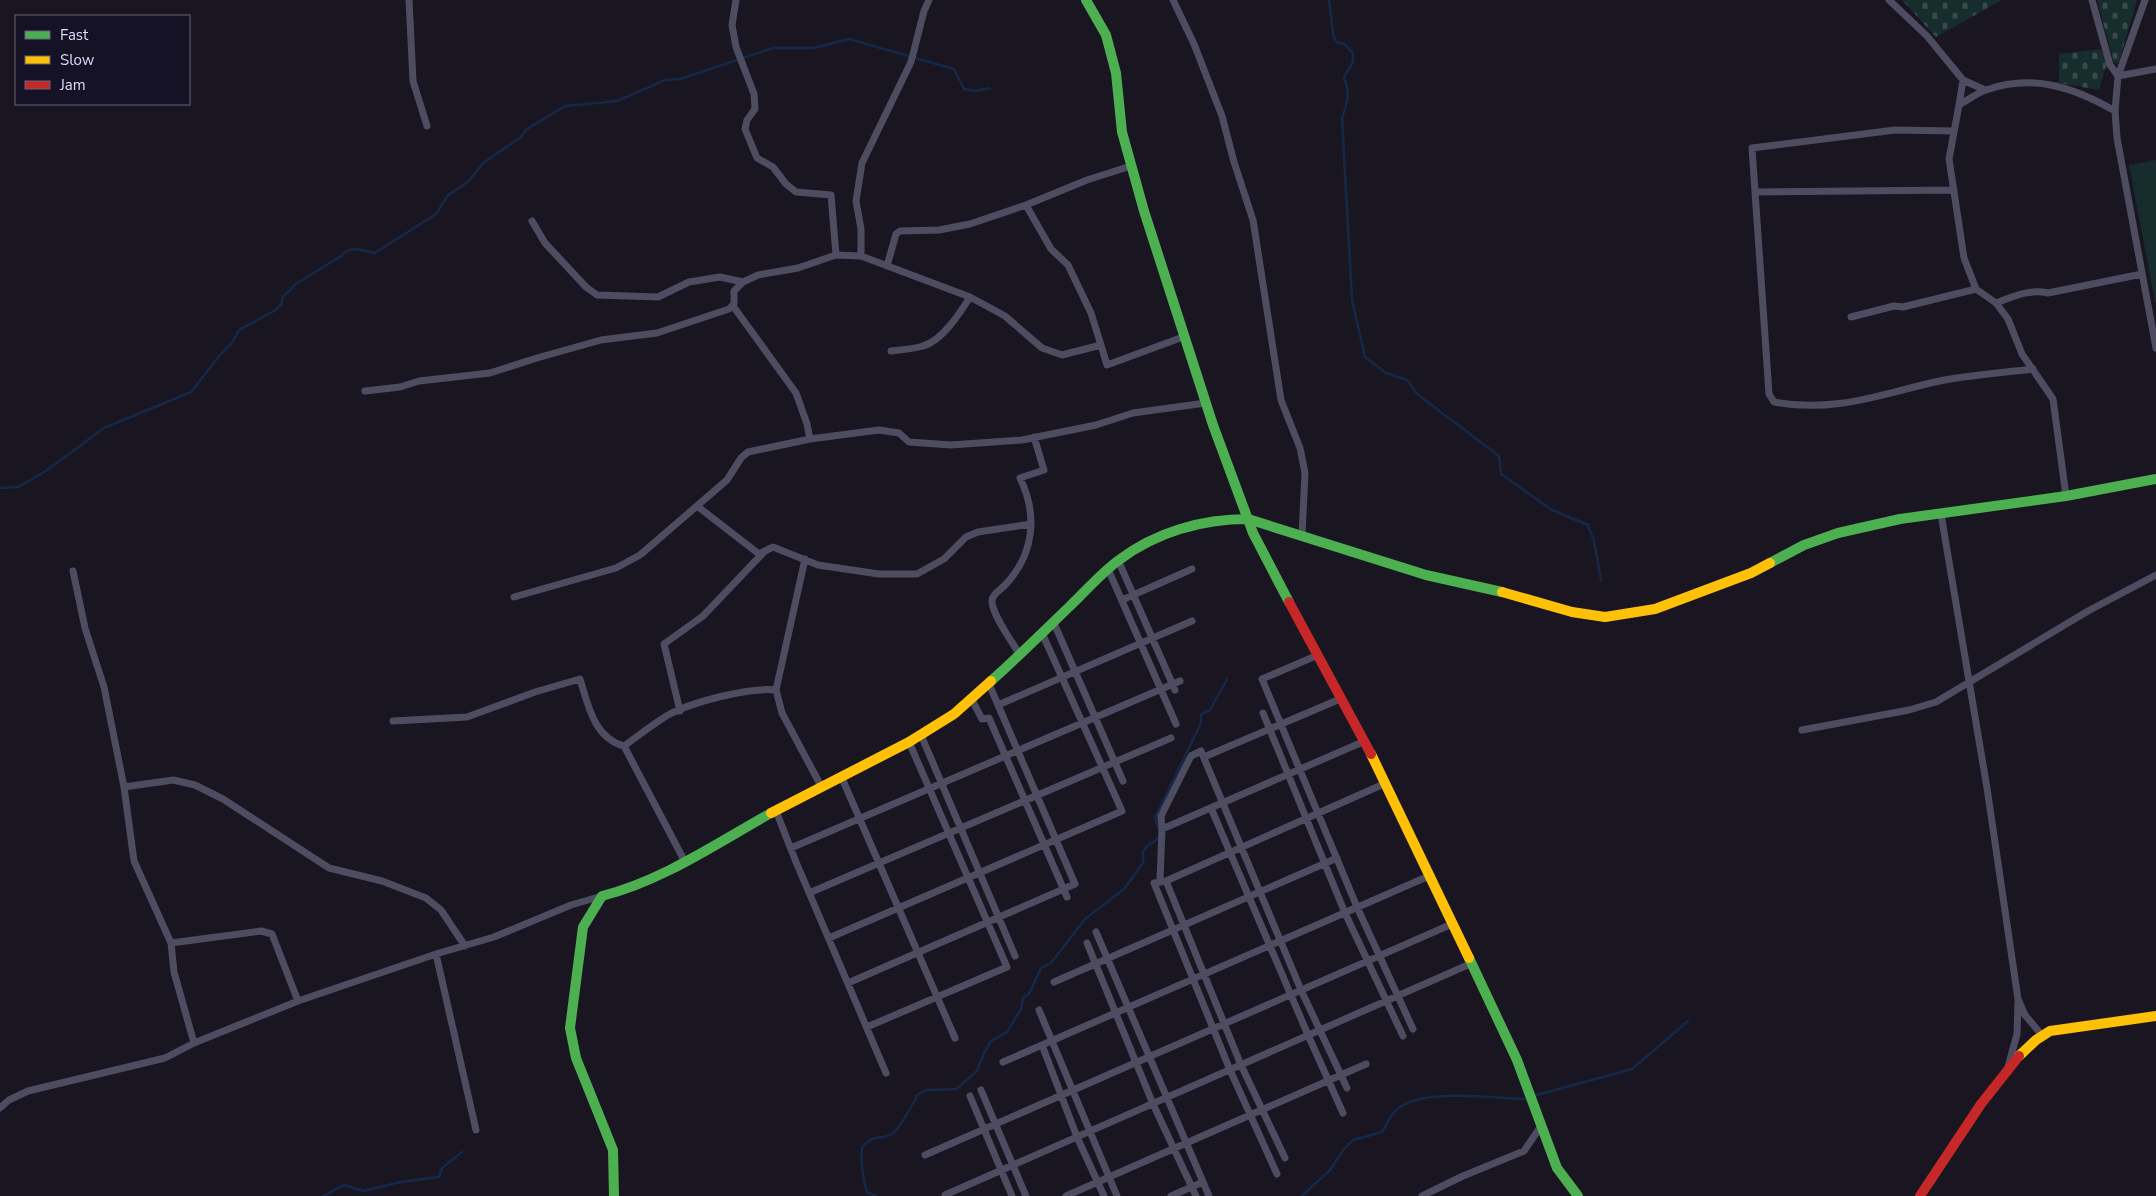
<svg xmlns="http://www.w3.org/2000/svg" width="2156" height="1196" viewBox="0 0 2156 1196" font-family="'Nunito Sans',sans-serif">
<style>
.grass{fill:#162c2d}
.cemetery{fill:url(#cemetery-stones)}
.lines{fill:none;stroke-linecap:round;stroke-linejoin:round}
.stream{stroke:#162848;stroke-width:2.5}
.street{stroke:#4e4c61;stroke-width:7}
.fast{stroke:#4caf50;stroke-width:10}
.slow{stroke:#ffc107;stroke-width:10}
.jam{stroke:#c62828;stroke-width:10}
</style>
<defs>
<pattern id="cemetery-stones" width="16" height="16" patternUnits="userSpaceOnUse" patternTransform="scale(1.25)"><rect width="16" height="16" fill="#162c2d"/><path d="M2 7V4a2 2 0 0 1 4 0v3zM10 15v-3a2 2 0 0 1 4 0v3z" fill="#374a4c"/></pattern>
</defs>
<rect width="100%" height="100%" fill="#191622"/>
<path class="grass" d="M2156,160V302H2155L2129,165Z"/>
<path class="cemetery" d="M1902,0H2002L1936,37Z
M2097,0H2137L2119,62L2114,63Z
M2101,49L2107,64L2099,90L2059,83V54Z"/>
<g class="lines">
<path class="stream" d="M1329,0L1333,34L1336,42L1344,44L1353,53V62L1344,77C1350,93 1348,102 1342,118L1352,300L1365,357L1386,373L1407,380L1417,394L1499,456L1501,474L1552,510L1588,525L1594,541L1601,580
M0,488L18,487L46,471L104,428L191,392L220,355L232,343L239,330L274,311L281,305L283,297L296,284L341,256C350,244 363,251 375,253L436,214L448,195L469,181L483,163L520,138L527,129L565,106L617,101L665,80L680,79L773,48H814L849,39L954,69L964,89L975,91L990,88
M1159,829L1155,818L1201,723V714L1210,710L1227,679
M1533,1096L1632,1069L1688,1021
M323,1196L344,1185L363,1191L401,1182L439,1177L442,1168L462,1152
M876,1196L867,1192C864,1183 860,1159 862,1149C863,1145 869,1140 873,1139C879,1136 886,1138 892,1134C898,1130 915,1102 917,1095L926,1090L956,1089L977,1071L984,1053L991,1041L1007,1032L1021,1009L1023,998L1029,994L1041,968L1051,963L1085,919L1124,889L1143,863V852L1148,845L1158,839L1159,836
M1302,1196L1330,1170L1344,1149L1353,1140L1382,1132C1386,1126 1389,1118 1394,1112C1417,1087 1489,1098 1522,1099L1527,1098"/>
<path class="street" d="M409,0L413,81L427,126
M736,0L732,25L736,47L754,94L755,109L747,120L745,129L757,158L773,167L786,184L796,192L831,195L836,255
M1173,0L1194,44L1222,116L1234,162L1253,220L1281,400L1300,448L1305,473L1302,535
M1889,0L1927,36L1963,80L1985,90
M2092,0L2110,65L2118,76L2156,69
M2145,0L2118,76L2115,111L2117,138L2156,348
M1959,105L1963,80
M1953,131L1895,130L1752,148L1769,394L1774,402C1834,413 1877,395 1935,382C1966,375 2001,373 2033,369
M1755,192L1954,190
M1026,205L1051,249L1068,265L1091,313L1101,345
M532,221L545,243L586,287L597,295L658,297L689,282L720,277L743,282
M861,256V229L856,201L862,163L911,62L924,11L929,0
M887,266L896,234L900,231L939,230L970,224L1026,205L1087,180L1131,166
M1996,303C2014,296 2029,289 2048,293L2142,274
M733,306L796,393L807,424L810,439
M1851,317L1894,306L1903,307L1976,289
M891,351C902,350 913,349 923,346C942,341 960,313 970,297
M365,391L400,387L419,381L490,373L537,358L601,340L657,333L729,309L734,304V291L743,282L758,275L798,268L836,255L861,256L970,297L1005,316L1042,348L1062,355L1101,345L1107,365L1183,337
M2066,496L2053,399L2022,354L2008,319L1996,303L1976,289L1964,258L1949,159L1959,105C1968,100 1977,93 1986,90C2033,73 2075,88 2115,111
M697,506L759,554L773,547L818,565L879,574H917L944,559L966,537L978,532L1031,524
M1941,514L1987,788L2018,999L2025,1015L2041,1034
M805,559L776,690L782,713L821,786
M1118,560L1175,690
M1108,569L1176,724
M73,571L85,628L104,687L124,787L134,861L171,943L174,972L194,1043
M514,597L616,568L640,555L727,480L741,458L748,452L810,439L879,430L899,433L909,442L951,445L1022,440L1096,425L1133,413L1206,403
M1122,600L1192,569
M1053,621L1123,781
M1020,655C1013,643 992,615 992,601C992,594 1002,589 1006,584C1034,554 1038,515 1020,478L1044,470L1034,437
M1318,655L1262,679L1357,907L1413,1029
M972,700L982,719L989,718L1067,897
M998,705L1192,621
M680,711L664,644L703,616L763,553
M1263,713L1345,913L1403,1036
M393,721L467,717L535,692L580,679C588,705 594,738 624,746L684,860
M1802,730L1909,710L1936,702L2088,611L2156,575
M921,735L1015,956
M624,746C638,736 653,724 668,715C692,702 749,687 776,690
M1204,757L1340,699
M841,776L955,1038
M124,787L173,780L195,785L223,799L329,868L382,881L426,898L441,910L465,946
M1211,808L1308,1035L1343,1113
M776,811L796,862L886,1073
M1162,829L1365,741
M791,848L1180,681
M1160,881L1162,829L1161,816L1191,756L1201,751L1301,990L1347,1088
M1166,881L1241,1065L1285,1158
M809,893L1171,738
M1096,932L1209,1196
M829,938L1122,811L1042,633
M171,943L261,931L272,934L298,1001
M1087,943L1153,1104L1196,1196
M436,954L476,1130
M1054,982L1337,858
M848,983L1075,884L989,684
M1039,1010L1117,1196
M867,1027L1007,967L909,742
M1042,1045L1077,1137L1104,1196
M1003,1062L1429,876
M2008,1067L2017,1034L2018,1002
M981,1090L1026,1196
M970,1096L1012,1196
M0,1108L9,1100L28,1091L165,1058L194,1043L298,1001L436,954L494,937L571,905L602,896
M925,1155L1452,924
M1277,1174L1230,1070L1154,883L1166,881L1386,783
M945,1195L1470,964
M1066,1196L1366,1064
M1171,1196L1203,1182
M1422,1196L1463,1176L1524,1151L1541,1126"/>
<path class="fast" d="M1086,0L1106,35L1116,73L1122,132L1144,211L1213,425L1253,533L1289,602
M1770,563L1804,545L1838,533L1900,519L2066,496L2156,479
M991,681C1018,657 1043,632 1069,607C1085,592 1101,573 1119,560C1156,532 1202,519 1248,519L1426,575L1502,592
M1469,958L1517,1060L1557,1168L1578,1196
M614,1196L613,1150L576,1058L570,1028L583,927L602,896C662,881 717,843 771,813"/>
<path class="slow" d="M1502,592L1572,612L1605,617L1655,609L1751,573L1770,563
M1371,754L1469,958
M771,813L909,742L954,714L991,681
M2019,1056L2036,1040L2050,1031L2156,1016"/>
<path class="jam" d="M1289,602L1371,754
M1920,1196L1981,1104L2019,1056"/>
</g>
<rect x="15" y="15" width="175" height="90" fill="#161226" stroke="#66627b"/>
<rect x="25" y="31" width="25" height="8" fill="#4caf50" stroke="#66627b"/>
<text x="60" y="40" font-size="15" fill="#dfdbfb">Fast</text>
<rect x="25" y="56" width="25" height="8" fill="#ffc107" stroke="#66627b"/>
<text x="60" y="65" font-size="15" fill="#dfdbfb">Slow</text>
<rect x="25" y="81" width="25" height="8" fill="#c62828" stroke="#66627b"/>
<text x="60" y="90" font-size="15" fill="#dfdbfb">Jam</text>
</svg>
